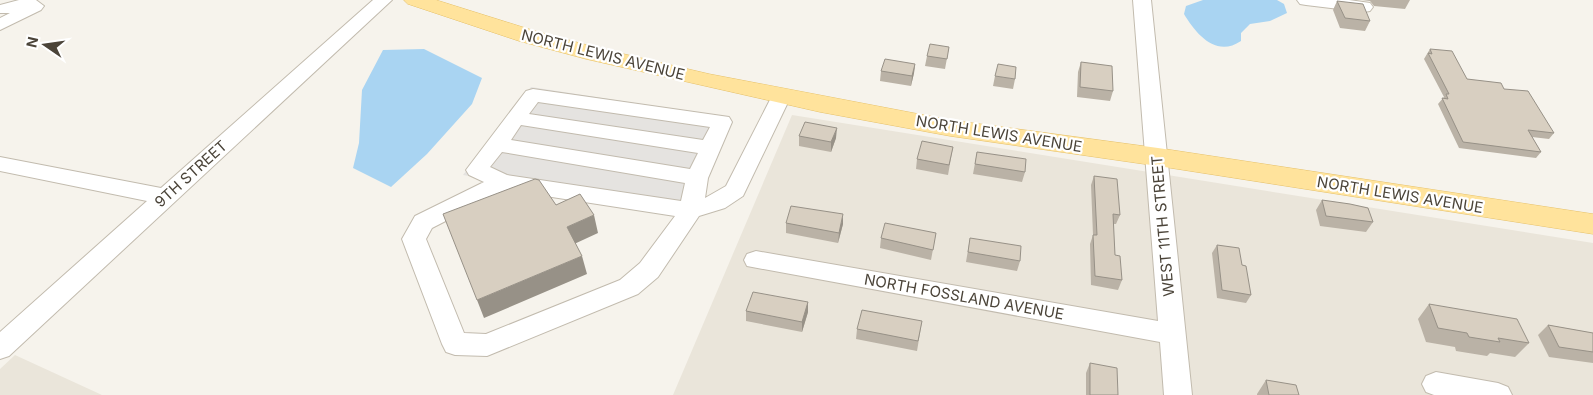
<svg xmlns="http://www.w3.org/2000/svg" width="1593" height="395" viewBox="0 0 1593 395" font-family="Inter,sans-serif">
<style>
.residential{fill:#eae5da}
.parking{fill:#e5e3e0}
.water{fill:#a9d4f2}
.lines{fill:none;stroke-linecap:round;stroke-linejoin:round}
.minor-casing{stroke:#c2bbae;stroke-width:2}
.major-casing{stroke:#e6c16a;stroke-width:1}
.minor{fill:#fff;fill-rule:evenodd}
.major{fill:#ffe39c;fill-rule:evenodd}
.wall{fill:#bab2a6}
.shaded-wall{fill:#979187}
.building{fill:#d8cfc1;stroke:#979187}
.labels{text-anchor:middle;stroke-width:4.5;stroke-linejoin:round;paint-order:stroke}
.street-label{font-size:15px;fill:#4b4439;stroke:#fff}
</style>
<rect width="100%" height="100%" fill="#f6f3ec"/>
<path class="residential" d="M792,115L1593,243V395H673Z
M15,355L102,395H0V369Z"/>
<path class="parking" d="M531,87L725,117L681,212L463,175Z"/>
<path class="water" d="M1203,0H1277L1284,4L1287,13L1270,21L1250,24L1241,33V41C1216,58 1196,34 1184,14L1186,6Z
M424,49L482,78L472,104L427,154L391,187L353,168L359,143L362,90L383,50Z"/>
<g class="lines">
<defs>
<path id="minor" d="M19,0H36L44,6L41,10L0,30V18L10,13H0V5Z
M373,0H392L9,356L0,359V332L147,201L0,171V157L161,188Z
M1133,0H1151L1192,395H1164L1160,342L747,266L744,260L747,254L756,251L1158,321Z
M1297,0H1349L1370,3L1373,7L1370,11L1364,12L1306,5L1300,4Z
M533,89L729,117L732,122L708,178L705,198L726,186L774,92L781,90L788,92L791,96L743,196L725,208L699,216L658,277L638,294L487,356L455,355L446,352L442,344L402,239L415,216L484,182L469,175L466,170L526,91ZM538,102L710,127L703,140L529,114ZM521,125L698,153L690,169L511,140ZM502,152L685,183L681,201L507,175L490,167ZM506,190L675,216L640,263L620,280L486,334L464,333L426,239L432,228Z
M1436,372L1498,383L1508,387L1512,395H1434L1426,392L1422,384L1426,376Z"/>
<path id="major" d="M404,0H436L535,31L598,48L709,74L950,120L1158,148L1593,214V234L1158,166L950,136L820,112L586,59L519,41L408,4Z"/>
</defs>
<use href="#minor" class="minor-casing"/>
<use href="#major" class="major-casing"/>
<use href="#minor" class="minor"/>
<use href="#major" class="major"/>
</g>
<path class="wall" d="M1362,0H1410L1405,9L1374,6L1370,1Z
M1337,1L1370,21L1365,31L1340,28L1333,10Z
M949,47L945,69L925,66L927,56Z
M1430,49L1467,79L1504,89L1554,133L1549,139L1532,137L1541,152L1536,158L1459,148L1438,104L1444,97L1424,59Z
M1081,62L1113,91L1110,101L1077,97L1078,72Z
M915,64L914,73L911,86L880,81L881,71Z
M995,76L1015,79L1013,89L993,86Z
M799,136L836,138L831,152L799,146Z
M953,147L948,175L916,169L917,159Z
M977,152L1025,172L1022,182L973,174Z
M1094,176L1120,215L1116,224H1113L1115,255L1122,280L1118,290L1091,285L1090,244L1093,235L1091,185Z
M1322,200L1373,222L1366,232L1320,226L1316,210Z
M786,223L843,224L838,243L786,233Z
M936,233L931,260L880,248L881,238Z
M970,238L1020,261L1017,271L966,262Z
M1217,245L1242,265L1251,295L1246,303L1217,298L1212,253Z
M808,302V312L802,332L746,321V311Z
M1429,304L1529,343L1515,357L1490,353L1487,356L1456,351L1455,347L1426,342L1418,319Z
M922,321L917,351L856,339L857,329Z
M1548,325L1593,333V363L1549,357L1538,335Z
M1090,363L1118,395H1086V373Z
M1266,380L1299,395H1257V394Z"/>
<path class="shaded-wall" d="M915,64L914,73L911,86L912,76Z
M837,128L836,138L831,152V142Z
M843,214V224L838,243L839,233Z
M594,215L598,233L572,245L567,227Z
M582,256L587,274L484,318L477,300Z
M808,302V312L802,332V322Z"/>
<path class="building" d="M1337,1L1363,4L1370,21L1345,18Z
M930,44L949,47L947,59L927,56Z
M1430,49L1452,51L1467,79L1501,83L1504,89L1528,91L1554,133L1528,130L1541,152L1463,142L1442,98L1448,99L1446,94H1449L1428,53L1432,54Z
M885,59L915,64L912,76L881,71Z
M1081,62L1112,66L1113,91L1080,87Z
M998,64L1016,67L1015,79L995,76Z
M805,122L837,128L831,142L799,136Z
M922,141L953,147L949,165L917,159Z
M977,152L1026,159L1025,172L975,164Z
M1094,176L1117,179L1120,215L1113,214L1115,255L1120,256L1122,280L1095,276L1093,235H1097Z
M535,179L539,180L556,205L580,194L594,215L567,227L582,256L477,300L443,214Z
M1322,200L1350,204L1368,208L1373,222L1326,216Z
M791,206L843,214L839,233L786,223Z
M885,223L936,233L933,250L881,238Z
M970,238L1021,246L1020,261L968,252Z
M1217,245L1239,248L1242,265L1246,266L1251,295L1222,290Z
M753,292L808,302L802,322L746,311Z
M1429,304L1517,319L1529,343L1498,338L1500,342L1469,337L1467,333L1438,328Z
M862,310L922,321L918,341L857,329Z
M1548,325L1593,333V352L1559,347Z
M1090,363L1117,368L1118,395H1090Z
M1266,380L1296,385L1299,395H1269Z"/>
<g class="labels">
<g class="street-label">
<text transform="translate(603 55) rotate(14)" y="5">NORTH LEWIS AVENUE</text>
<text transform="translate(999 134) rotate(9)" y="5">NORTH LEWIS AVENUE</text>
<text transform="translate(191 174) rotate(-42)" y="5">9TH STREET</text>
<text transform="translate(1400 195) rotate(9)" y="5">NORTH LEWIS AVENUE</text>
<text transform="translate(1163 226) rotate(-95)" y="5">WEST 11TH STREET</text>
<text transform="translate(964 297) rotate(10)" y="5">NORTH FOSSLAND AVENUE</text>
</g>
</g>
<g transform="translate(45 45) rotate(283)" stroke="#ffffff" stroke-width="4" paint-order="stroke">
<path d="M0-4L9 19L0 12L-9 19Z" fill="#4b4439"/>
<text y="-8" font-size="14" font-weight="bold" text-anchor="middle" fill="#4b4439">N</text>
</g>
</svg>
